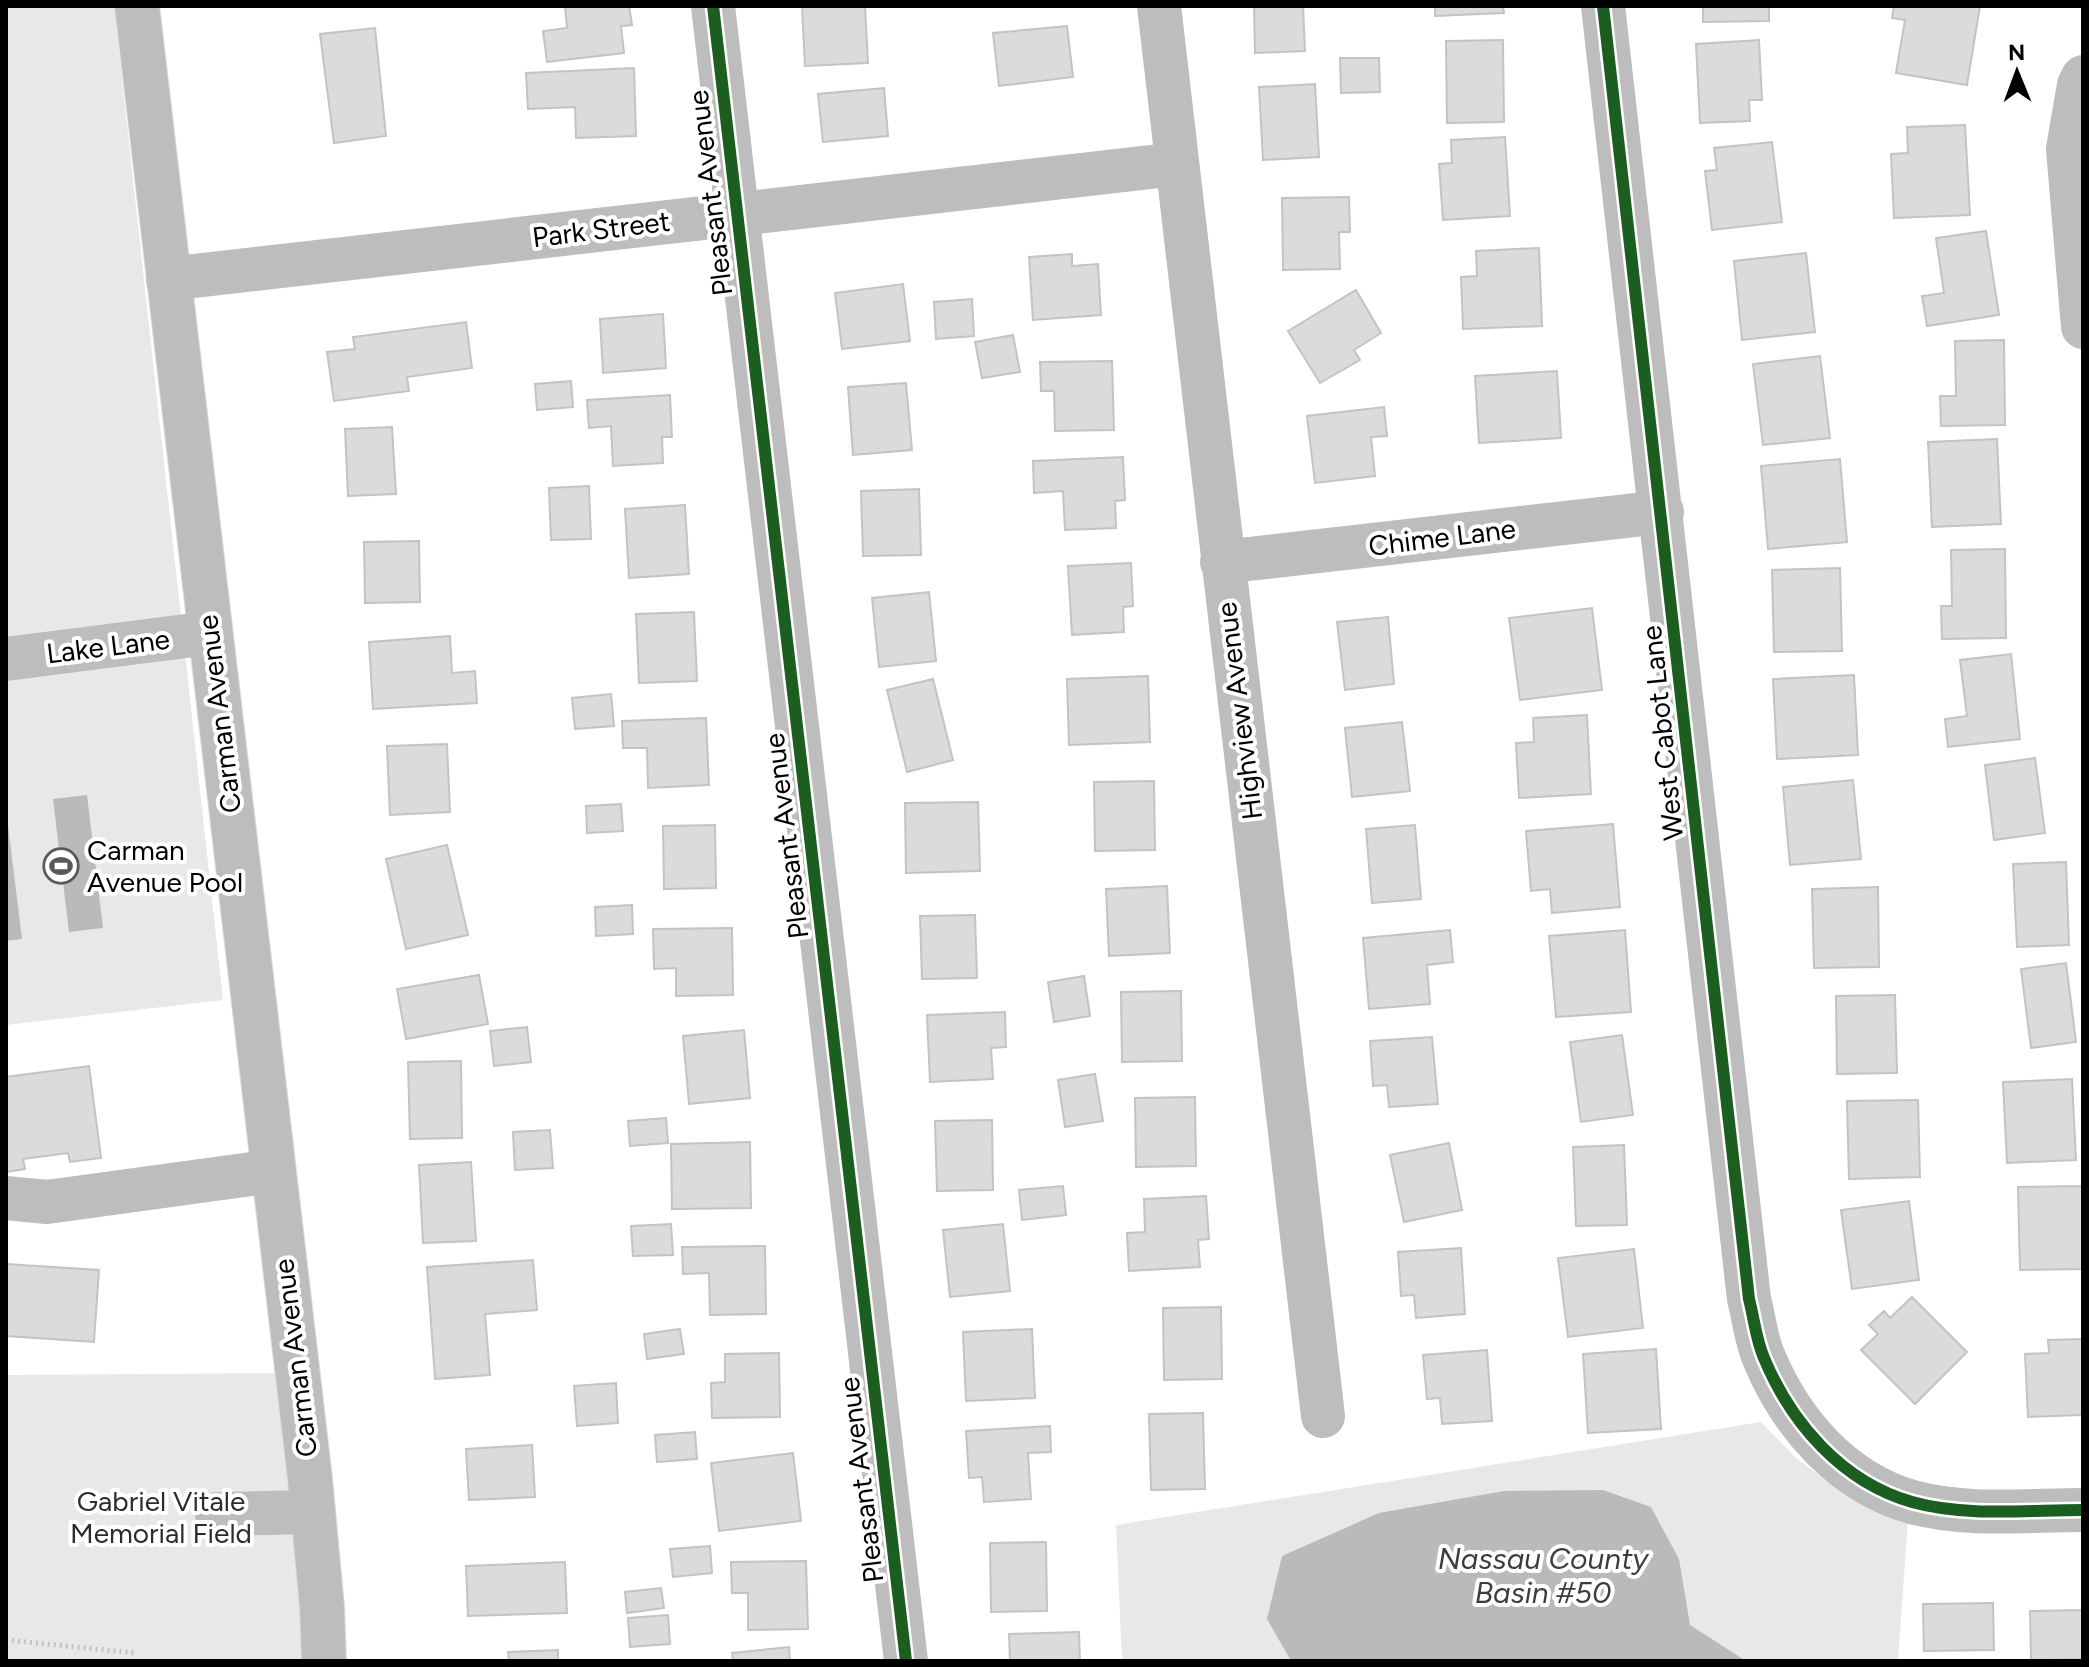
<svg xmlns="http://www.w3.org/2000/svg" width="2089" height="1667" viewBox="0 0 2089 1667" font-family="Figtree,sans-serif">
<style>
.green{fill:#e8e8e8}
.water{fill:#bababa}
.building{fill:#dbdbdb;stroke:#c3c3c3;stroke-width:2}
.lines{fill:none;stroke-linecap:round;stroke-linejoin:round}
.major-casing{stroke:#dbdbdb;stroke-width:46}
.path{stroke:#c2c2c2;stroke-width:5;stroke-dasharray:2 4;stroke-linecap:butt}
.minor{stroke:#bdbdbd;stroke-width:44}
.major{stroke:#bdbdbd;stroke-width:44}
.cycleway-casing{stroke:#fff;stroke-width:17}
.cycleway{stroke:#1b5e20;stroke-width:12}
.labels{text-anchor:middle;stroke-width:8;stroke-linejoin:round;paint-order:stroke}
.street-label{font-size:28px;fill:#000;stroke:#fff}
.poi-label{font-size:28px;fill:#000;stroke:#fff;text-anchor:start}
.park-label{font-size:28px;fill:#2c2c2c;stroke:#fff}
.water-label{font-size:30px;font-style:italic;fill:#3d3d3d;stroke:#fff}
</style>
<rect width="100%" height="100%" fill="#fff"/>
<path class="green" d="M6,6H114L223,1000L6,1025Z
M292,1373L316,1661H6V1375Z
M1761,1422L1797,1459L1848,1496L1908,1520L1898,1661H1122L1116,1525Z"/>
<path class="water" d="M87,795L103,928L69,932L53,799Z
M6,809L22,939L6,941Z
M1603,1490L1651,1507L1679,1559L1690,1625L1746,1661H1291L1267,1619L1282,1556L1379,1513L1504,1491Z"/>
<path class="building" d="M565,6H629L632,25L621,26L624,53L547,62L543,31L567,28Z
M802,6H865L868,63L805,66Z
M1254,6H1303L1305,51L1255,53Z
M1435,6H1503L1504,13L1435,16Z
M1703,6H1769V21L1703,22Z
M1894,6H1980L1967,85L1896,73L1905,20L1892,18Z
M1067,26L1073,77L999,86L993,33Z
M375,28L386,136L334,143L320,34Z
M1503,40L1504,122L1447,123L1446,41Z
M1759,40L1762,100H1749L1750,121L1700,123L1696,44Z
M1340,58H1379L1380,92L1341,93Z
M634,68L636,136L576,138L575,107L528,109L526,73Z
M1315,84L1319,157L1263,160L1259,87Z
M884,88L888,136L823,142L818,94Z
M1965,125L1970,215L1894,218L1891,154L1908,153L1907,127Z
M1505,137L1510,216L1443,220L1439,164L1452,163L1451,140Z
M1772,142L1782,222L1712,230L1705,171L1717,170L1714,148Z
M1349,197L1350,232H1339L1340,269L1283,270L1282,198Z
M1986,231L1999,315L1927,326L1922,296L1944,293L1936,238Z
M1539,248L1542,326L1463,329L1461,277L1477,276L1476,251Z
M1806,253L1815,332L1742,340L1734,261Z
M1072,254V266L1098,264L1101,315L1033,320L1029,257Z
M903,284L910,341L842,349L835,293Z
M1356,290L1381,333L1354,350L1360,360L1320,383L1288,331Z
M972,299L974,336L936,339L934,302Z
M663,314L666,368L603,373L600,319Z
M466,322L472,368L407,377L409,391L334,401L327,352L355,349L353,337Z
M1013,335L1020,372L982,378L975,342Z
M2004,340L2005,425L1941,426L1940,396H1956L1955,341Z
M1820,356L1830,438L1763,445L1753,364Z
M1112,361L1114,430L1055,431L1054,391H1041L1040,362Z
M1557,371L1561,438L1479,443L1475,376Z
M571,381L573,407L537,410L535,384Z
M906,383L912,450L853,455L848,387Z
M670,395L672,437H662L663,463L613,466L611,426L589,428L587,400Z
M1384,407L1387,436L1371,437L1375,476L1315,483L1307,416Z
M392,427L396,494L348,496L345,429Z
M1997,439L2001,524L1932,527L1928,442Z
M1123,457L1125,500L1115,501L1116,528L1065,530L1063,491L1034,493L1033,461Z
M1840,459L1847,542L1768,549L1761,466Z
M589,486L591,539L551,540L549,488Z
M919,489L921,555L863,556L861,491Z
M685,505L689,574L629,578L625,509Z
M419,541L420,602L365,603L364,542Z
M2005,549L2006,638L1942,639L1941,606H1952L1951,550Z
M1131,563L1133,606L1123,607L1124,632L1072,635L1068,566Z
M1840,568L1842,651L1774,652L1772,570Z
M929,592L936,661L879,667L872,598Z
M1592,608L1602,690L1520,700L1509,618Z
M694,612L697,681L639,683L636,614Z
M1388,617L1394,684L1345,690L1337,622Z
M450,636L452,673L475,671L477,703L373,709L369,642Z
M2011,654L2020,739L1948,747L1945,719L1967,716L1960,660Z
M1854,675L1858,755L1777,759L1773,679Z
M1148,676L1150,742L1069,745L1067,679Z
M933,679L953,760L907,772L887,690Z
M611,694L614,726L575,729L572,698Z
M1587,715L1591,794L1519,798L1516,743L1534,742L1533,718Z
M706,718L709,785L648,788L647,748H623L622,721Z
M1402,722L1410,791L1352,797L1345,728Z
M447,744L450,812L390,815L387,746Z
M2035,758L2045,833L1994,840L1985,765Z
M1853,780L1861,859L1790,865L1783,787Z
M1154,781L1155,850L1095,851L1094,782Z
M978,802L980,871L906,873L905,803Z
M621,804L623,831L587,833L586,806Z
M1613,824L1620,907L1552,913L1550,889L1531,891L1526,831Z
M715,825L716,888L664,889L663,826Z
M1415,825L1421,899L1372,903L1366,829Z
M447,845L468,935L406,949L386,859Z
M2066,862L2069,945L2017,947L2013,864Z
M1167,886L1170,953L1109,956L1106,889Z
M1878,887L1879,967L1814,968L1812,889Z
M632,905L633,934L596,936L595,907Z
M975,915L977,978L922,979L920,916Z
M732,928L733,995L676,996V968L654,969L653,929Z
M1450,930L1453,962L1427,965L1430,1004L1369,1009L1363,938Z
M1625,930L1631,1012L1556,1017L1549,936Z
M2066,963L2076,1042L2031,1048L2021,969Z
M479,975L488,1024L406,1039L397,989Z
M1084,976L1090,1016L1054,1022L1048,982Z
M1181,991L1182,1061L1122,1062L1121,992Z
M1895,995L1897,1073L1837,1074L1836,996Z
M1005,1012L1006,1047L991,1048L993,1079L930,1082L927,1015Z
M527,1027L531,1062L494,1066L490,1031Z
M744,1030L750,1098L689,1104L683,1036Z
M1622,1035L1633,1115L1581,1122L1570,1042Z
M1432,1037L1438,1104L1389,1107L1387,1085L1373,1086L1370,1041Z
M461,1061L462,1138L410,1139L408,1062Z
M89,1066L101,1158L70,1162L68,1153L23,1159L25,1169L6,1172V1077Z
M1095,1074L1103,1121L1065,1127L1058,1080Z
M2072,1079L2076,1160L2007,1163L2003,1082Z
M1195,1097L1196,1166L1136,1167L1135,1098Z
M1918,1100L1920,1177L1849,1179L1847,1101Z
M666,1118L668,1143L630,1146L628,1121Z
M992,1120L993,1190L937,1191L935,1121Z
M550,1130L553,1168L515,1170L513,1132Z
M750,1142L751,1208L672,1209L671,1144Z
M1449,1143L1462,1210L1404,1222L1390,1155Z
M1624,1145L1627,1225L1576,1226L1573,1147Z
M471,1162L476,1241L423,1243L419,1165Z
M1063,1186L1066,1215L1022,1220L1019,1190Z
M2083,1186V1269L2020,1270L2018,1187Z
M1206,1196L1209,1239L1198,1240L1200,1267L1129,1271L1127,1233L1145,1232L1144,1199Z
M1909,1201L1919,1280L1852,1289L1841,1210Z
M671,1224L673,1255L633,1256L631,1226Z
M1003,1224L1010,1291L950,1297L943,1230Z
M765,1246L766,1314L710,1315L709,1273L683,1274L682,1247Z
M1461,1248L1465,1314L1416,1318L1414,1295L1401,1296L1398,1252Z
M1634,1249L1643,1328L1568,1337L1558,1258Z
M533,1260L537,1310L485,1314L490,1375L435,1379L427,1267Z
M6,1264L99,1270L94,1342L6,1336Z
M1912,1297L1967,1352L1915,1404L1861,1350L1878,1334L1869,1325L1884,1311L1890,1318Z
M1221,1307L1222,1379L1164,1380L1163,1308Z
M680,1329L684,1354L647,1359L644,1334Z
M1032,1329L1035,1398L966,1401L963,1332Z
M2083,1339V1415L2028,1417L2025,1354L2049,1353L2048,1340Z
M1656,1349L1661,1429L1588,1433L1583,1354Z
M1487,1350L1492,1421L1442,1424L1440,1398L1427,1399L1423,1355Z
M779,1353L780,1417L712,1418L711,1383L725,1382V1354Z
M616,1383L618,1423L577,1426L574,1386Z
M1203,1413L1205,1489L1151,1490L1149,1414Z
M1050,1426L1051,1452L1028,1453L1031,1499L984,1502L982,1477L969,1478L966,1431Z
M695,1432L697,1459L657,1462L655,1435Z
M532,1445L535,1497L469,1500L466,1449Z
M793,1453L801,1521L719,1531L711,1463Z
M1046,1542L1047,1611L991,1612L990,1543Z
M710,1546L712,1573L673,1577L670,1549Z
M806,1561L808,1629L748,1630V1593H732L731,1562Z
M565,1562L567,1613L468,1616L466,1566Z
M661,1588L664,1608L627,1613L625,1592Z
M1993,1603L1994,1650L1924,1651L1923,1604Z
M2083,1610V1659L2031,1660L2030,1611Z
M668,1615L670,1644L630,1647L628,1618Z
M1079,1632L1080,1661H1010L1009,1634Z
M789,1647L790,1661H733L732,1653Z
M558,1650V1661H509L508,1652Z"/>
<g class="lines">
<defs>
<path id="major" d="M137,6L310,1479L322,1607L324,1661"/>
</defs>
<use href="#major" class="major-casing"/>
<path class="path" d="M6,1640L136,1653"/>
<path class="minor" d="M713,6L906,1661
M1159,6L1323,1416
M1603,6L1749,1299C1754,1318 1756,1340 1764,1358C1791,1423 1842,1482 1912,1502C1966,1517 2028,1510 2083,1510
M2083,77L2079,85L2068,149L2083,327
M168,279L1177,164
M1222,562L1662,512
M6,659L209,633
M6,1198L47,1202L273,1171
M217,1514L313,1512"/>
<use href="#major" class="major"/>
<defs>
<path id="cycleway" d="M713,6L906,1661
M1603,6L1749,1299C1754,1318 1756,1340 1764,1358C1791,1423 1842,1482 1912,1502C1966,1517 2028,1510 2083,1510"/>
</defs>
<use href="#cycleway" class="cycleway-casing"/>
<use href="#cycleway" class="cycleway"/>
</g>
<defs>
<symbol id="stadium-ring" viewBox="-11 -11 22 22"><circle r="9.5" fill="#fff" stroke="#595959" stroke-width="1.5"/><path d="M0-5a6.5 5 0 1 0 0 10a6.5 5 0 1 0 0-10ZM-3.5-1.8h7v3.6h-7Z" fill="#595959"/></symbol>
</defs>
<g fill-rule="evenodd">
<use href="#stadium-ring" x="41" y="846" width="40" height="40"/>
</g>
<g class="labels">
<g class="street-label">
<text transform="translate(710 193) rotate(-97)" y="10">Pleasant Avenue</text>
<text transform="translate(601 229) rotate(-7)" y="10">Park Street</text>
<text transform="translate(1442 537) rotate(-7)" y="10">Chime Lane</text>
<text transform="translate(108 646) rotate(-7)" y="10">Lake Lane</text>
<text transform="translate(1239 711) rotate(-97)" y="10">Highview Avenue</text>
<text transform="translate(219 714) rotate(-97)" y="10">Carman Avenue</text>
<text transform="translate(1662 733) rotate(-96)" y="10">West Cabot Lane</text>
<text transform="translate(786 836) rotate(-97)" y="10">Pleasant Avenue</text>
<text transform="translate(295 1358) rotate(-97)" y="10">Carman Avenue</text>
<text transform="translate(861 1480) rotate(-97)" y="10">Pleasant Avenue</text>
</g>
<g class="poi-label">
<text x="87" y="860">Carman<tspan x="87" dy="32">Avenue Pool</tspan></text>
</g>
<g class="park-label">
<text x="161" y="1511">Gabriel Vitale<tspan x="161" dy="32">Memorial Field</tspan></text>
</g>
<g class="water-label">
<text x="1543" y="1569">Nassau County<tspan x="1543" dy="34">Basin #50</tspan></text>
</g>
</g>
<rect width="2089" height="1667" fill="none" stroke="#000000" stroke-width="16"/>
<g transform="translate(2017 72) rotate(359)" stroke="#ffffff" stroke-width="6" paint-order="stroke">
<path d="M0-6L14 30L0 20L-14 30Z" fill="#000000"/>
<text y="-12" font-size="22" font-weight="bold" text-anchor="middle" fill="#000000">N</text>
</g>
</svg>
